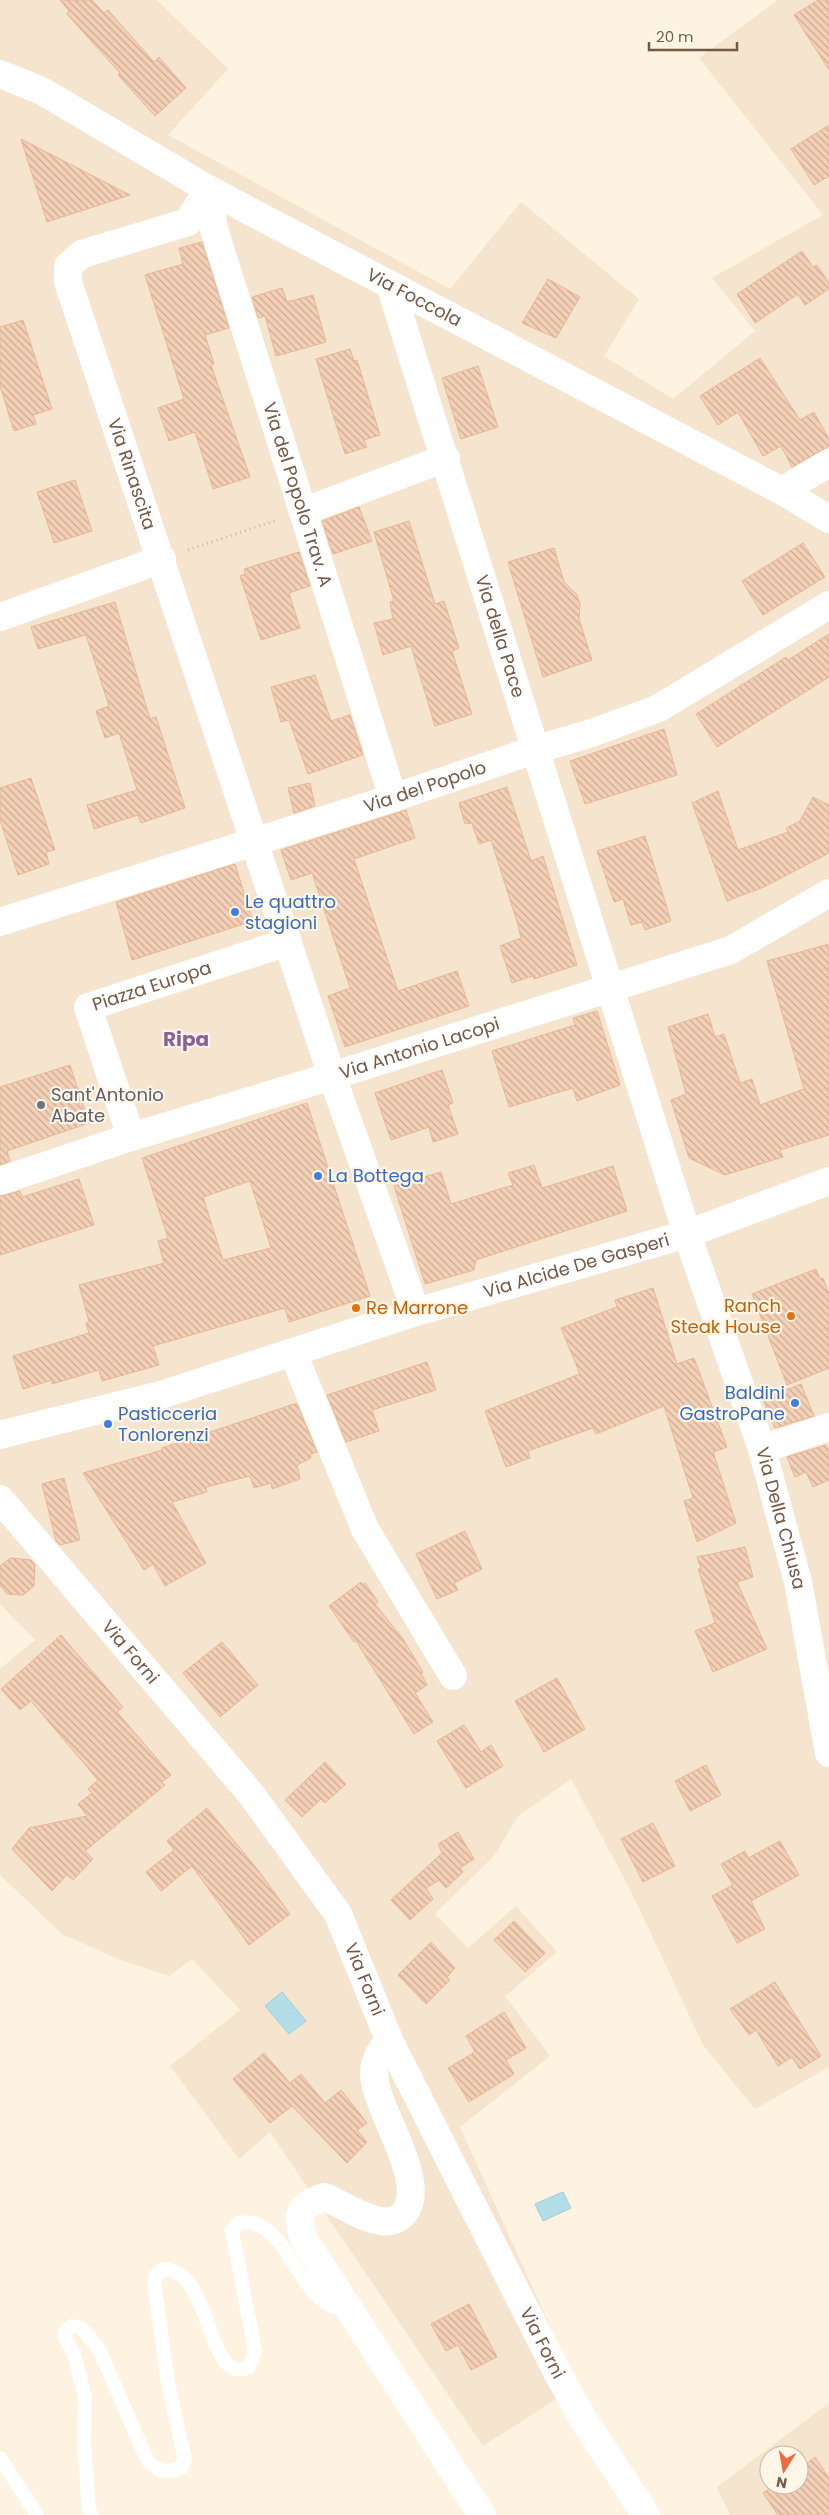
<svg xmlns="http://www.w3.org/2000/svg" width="829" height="2515" viewBox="0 0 829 2515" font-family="Poppins,sans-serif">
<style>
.residential{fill:#f5e4ce;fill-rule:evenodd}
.water{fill:#b4dee7;stroke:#99ceda}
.building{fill:url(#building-back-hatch);stroke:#e7b795;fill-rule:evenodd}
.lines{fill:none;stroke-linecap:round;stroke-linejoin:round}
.path{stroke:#d9b499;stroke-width:3;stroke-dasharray:1 4;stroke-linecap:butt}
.service{stroke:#fff;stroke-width:14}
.minor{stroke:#fff;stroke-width:28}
.secondary{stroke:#fff;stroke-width:28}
.shop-dot{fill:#3f7fe0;stroke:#fff6e7;stroke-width:2}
.worship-dot{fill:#6b7280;stroke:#fff6e7;stroke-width:2}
.food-dot{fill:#e8710a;stroke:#fff6e7;stroke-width:2}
.labels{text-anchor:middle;stroke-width:4.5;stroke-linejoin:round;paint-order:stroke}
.street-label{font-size:18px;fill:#755846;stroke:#fff6e7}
.shop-label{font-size:18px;fill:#366cbe;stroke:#fff6e7;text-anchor:start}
.worship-label{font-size:18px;fill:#5b616d;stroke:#fff6e7;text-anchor:start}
.food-label{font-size:18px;fill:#c56008;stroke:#fff6e7;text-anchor:end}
.quarter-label{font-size:20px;font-weight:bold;fill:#886199;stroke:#fff6e7}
</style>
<defs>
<pattern id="building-back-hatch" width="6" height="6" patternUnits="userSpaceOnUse" patternTransform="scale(1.25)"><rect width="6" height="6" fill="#f4d0b6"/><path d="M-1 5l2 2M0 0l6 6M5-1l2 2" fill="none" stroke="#caac96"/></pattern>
</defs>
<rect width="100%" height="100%" fill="#fdf3e0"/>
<path class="residential" d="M0,0H157L228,69L168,135L450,289L521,202L639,299L604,356L673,399L755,331L712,278L823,215L699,58L778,0H829V2067L755,2109L703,2045L631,1891L571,1779L518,1816L494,1856L435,1914L468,1948L516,1906L557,1952L505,1996L550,2056L460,2127L577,2386L483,2446L270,2132L239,2159L170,2066L240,2010L192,1959L169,1976L118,1959L62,1934L0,1875V1669L35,1640L0,1604Z
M829,2403V2515H730L717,2487ZM769,2455H799V2485H769Z"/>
<path class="water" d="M282,1992L306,2021L289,2034L265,2006Z
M563,2192L571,2208L543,2221L535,2204Z"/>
<path class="building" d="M60,0H92L104,13L108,10L154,62L159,57L186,88L155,116L118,75L120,73L67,14L69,11Z
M818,0H829V70L794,15Z
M829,125V176L814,185L791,149Z
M21,139L130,195L47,222Z
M202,242L229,328L205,335L214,364L211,365L250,477L213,489L195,432L169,441L158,408L184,399L145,275L183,264L179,248Z
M802,251L813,267L817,265L829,283V289L805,305L798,294L755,323L737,294Z
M548,279L580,297L556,338L522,323Z
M282,288L287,302L313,295L326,342L276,356L265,316L258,318L252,297Z
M23,320L52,409L33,415L36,424L14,431L0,386V327Z
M350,349L354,361L357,360L380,435L364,440L367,447L345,454L316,359Z
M760,358L800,420L814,412L829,439V446L792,467L781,446L763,456L738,412L718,425L700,396Z
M478,366L498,427L461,439L442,378Z
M75,480L92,531L54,543L37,492Z
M359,507L372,541L333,554L322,521Z
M409,521L435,604L444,601L459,648L452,651L472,714L435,726L411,646L383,655L374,623L393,619L390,602L394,601L374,532Z
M803,543L825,577L763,615L742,581Z
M554,548L564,582L577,595L580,604L579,619L592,660L543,677L508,562Z
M299,552L310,586L289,593L300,628L261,640L240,576L245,574L244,569Z
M115,602L150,719L156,717L185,808L141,823L138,815L94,829L87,805L137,790L119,733L105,738L96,711L109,706L86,635L38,649L31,627Z
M829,634V677L717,747L696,714L786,657L788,660Z
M315,675L331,721L350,715L363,755L308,774L289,720L281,722L271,687Z
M664,729L677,775L585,804L570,761Z
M31,778L55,850L46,852L49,864L18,875L0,820V788Z
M310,783L315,806L294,813L288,788Z
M507,787L531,861L543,856L577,965L534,979L533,976L512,983L500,946L521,938L518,925L491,840L479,844L472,823L465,824L459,803Z
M718,791L738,850L788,832L786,828L800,821L813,797L829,805V853L764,887L727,901L692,803Z
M406,810L415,838L354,859L398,991L457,971L469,1006L345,1047L328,996L350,988L312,873L291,880L281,850Z
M645,836L671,921L645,930L642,922L631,925L623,899L614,902L597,851Z
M235,864L253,921L132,960L116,902Z
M829,944V1135L780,1150L783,1157L725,1175L689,1158L671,1100L686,1094L668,1027L708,1014L715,1037L724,1034L740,1083L752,1079L760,1105L804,1089L767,961Z
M597,1011L620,1085L577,1101L573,1088L509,1107L492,1051L575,1025L573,1018Z
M70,1065L89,1123L7,1151L10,1161L0,1165V1087Z
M442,1070L453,1103L448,1105L458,1134L433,1142L429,1127L391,1140L375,1093Z
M307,1103L370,1296L289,1322L285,1308L153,1346L159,1365L102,1381L99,1370L52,1384V1380L23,1389L13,1356L89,1333L86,1323L89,1322L79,1285L164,1263L158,1241L168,1238L142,1158ZM250,1181L271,1248L223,1260L203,1197Z
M534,1165L542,1188L613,1166L627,1211L476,1260L474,1270L425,1284L394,1186L441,1172L451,1204L513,1185L508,1173Z
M79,1179L94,1225L0,1255V1196L20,1191L22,1197Z
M816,1269L820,1279L823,1278L829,1294V1368L787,1385L752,1294Z
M653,1288L677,1364L694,1358L727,1447L713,1452L736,1523L697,1542L684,1501L693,1498L664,1406L596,1434L593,1428L528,1451L530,1458L506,1467L485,1411L580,1374L561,1328L617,1307L615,1300Z
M427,1362L436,1390L372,1410L379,1431L346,1442L327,1395Z
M801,1384L814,1416L775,1428L763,1399Z
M294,1404H297L317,1452L310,1454L311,1458L297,1465L300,1479L272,1489L271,1483L254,1488L250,1476L206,1487L207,1492L172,1502L206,1563L165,1586L153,1564L144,1570L83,1473L163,1450L162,1448Z
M826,1445L829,1451V1480L813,1487L806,1472L795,1477L787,1457Z
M64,1478L80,1540L60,1545L56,1541L42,1484Z
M465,1531L482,1569L454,1583L458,1590L437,1599L416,1554Z
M745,1547L753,1577L737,1582L767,1649L713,1672L695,1631L715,1623L698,1569H701L697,1557Z
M11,1558L31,1560L35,1565L34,1586L23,1595L7,1594L0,1585V1566Z
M361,1582L363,1585L365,1583L378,1602L375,1604L403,1639L423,1672L421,1673L427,1685L415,1693L433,1722L414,1734L356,1641L354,1642L329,1606Z
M61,1635L123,1707L117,1712L171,1775L162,1782L165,1785L85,1851L93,1859L73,1880L67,1875L52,1891L12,1849L29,1828L87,1816L78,1804L92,1793L88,1789L98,1780L31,1701L20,1710L1,1689Z
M222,1642L258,1685L220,1717L183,1673Z
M557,1678L585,1729L544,1752L515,1701Z
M464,1725L481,1752L491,1745L503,1766L466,1788L437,1741Z
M325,1762L346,1784L325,1803L321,1799L302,1817L285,1800Z
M706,1765L721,1795L690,1811L675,1781Z
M207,1808L258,1870L290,1914L249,1945L192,1866L161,1891L146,1872L174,1850L167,1841Z
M653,1823L675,1866L643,1882L621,1839Z
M458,1832L474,1859L460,1868L463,1872L446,1888L439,1880L426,1888L433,1899L410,1920L391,1900L442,1853L438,1844Z
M780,1841L799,1875L751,1901L765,1929L737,1943L712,1896L733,1885L721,1864L745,1851L748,1858Z
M514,1921L545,1953L525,1972L494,1940Z
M431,1942L455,1968L447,1977L450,1980L426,2004L398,1975Z
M775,1982L821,2056L800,2069L792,2057L778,2066L756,2030L749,2035L730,2009Z
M504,2012L526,2048L506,2060L514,2074L469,2102L448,2068L475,2052L466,2036Z
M264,2053L290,2083L301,2074L325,2103L341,2090L367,2123L357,2130L367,2142L347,2163L292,2106L270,2123L233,2079Z
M469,2304L497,2357L471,2370L458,2345L446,2351L431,2324Z
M815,2457L829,2478V2515H778L763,2493L775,2485H799V2469Z"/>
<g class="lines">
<path class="path" d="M188,550L277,520"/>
<path class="service" d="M1,2459L37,2515
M92,2515L89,2510L84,2443L85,2397L74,2354L65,2337V2332L71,2326L81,2328L99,2349L148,2462C159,2471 168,2474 181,2468L185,2460L168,2383L154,2284L156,2276L163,2269C215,2271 205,2388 249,2367L255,2350L232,2231L238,2223C287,2214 297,2299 336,2307L345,2301"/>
<g class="minor">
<path id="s1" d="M0,74L42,91L208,189L782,491L829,519"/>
<path id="s2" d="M208,189L188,222L82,254L68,266V282L332,1076L416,1312"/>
<path id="s3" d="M208,189L214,229L393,798"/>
<path id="s4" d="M390,285L687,1234L762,1449L798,1582L829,1753"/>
<path d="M782,491L829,463"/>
<path d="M304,511L446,458"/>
<path d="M0,617L162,559"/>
<path id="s5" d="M0,922L393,798L537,749L592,733L659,708L829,605"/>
<path id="s6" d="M131,1137L88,1007L288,942"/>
<path id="s7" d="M0,1181L131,1137L332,1076L731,950L829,893"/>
<path d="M293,1353L365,1529L453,1676"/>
<path d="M762,1449L829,1427"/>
<path id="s8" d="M0,1499L251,1794L338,1914L390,2042L558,2374L585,2422L646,2515"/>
<path d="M390,2042C377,2051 372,2066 375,2082C380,2115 427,2182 405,2212C400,2219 390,2223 381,2221C362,2218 343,2205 325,2197C298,2205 295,2215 305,2241L482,2515"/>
</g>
<path class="secondary" id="s9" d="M0,1435L164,1394L416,1312L687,1234L829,1181"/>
</g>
<g class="shop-dot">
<circle cx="235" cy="912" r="5"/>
<circle cx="318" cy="1176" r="5"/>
<circle cx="795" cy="1403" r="5"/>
<circle cx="108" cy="1424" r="5"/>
</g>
<circle class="worship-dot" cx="41" cy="1105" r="5"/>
<g class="food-dot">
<circle cx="356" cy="1308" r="5"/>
<circle cx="791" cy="1316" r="5"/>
</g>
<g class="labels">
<g class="street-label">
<text dy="6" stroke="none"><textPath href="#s1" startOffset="471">Via Foccola</textPath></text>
<text dy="6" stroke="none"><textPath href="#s2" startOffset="386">Via Rinascita</textPath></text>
<text dy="6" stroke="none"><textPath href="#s3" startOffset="319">Via del Popolo Trav. A</textPath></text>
<text dy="6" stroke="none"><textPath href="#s4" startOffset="368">Via della Pace</textPath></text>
<text dy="6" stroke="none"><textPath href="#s5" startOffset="446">Via del Popolo</textPath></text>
<text dy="6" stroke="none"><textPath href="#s6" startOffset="204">Piazza Europa</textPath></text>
<text dy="6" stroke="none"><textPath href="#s7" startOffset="440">Via Antonio Lacopi</textPath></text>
<text dy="6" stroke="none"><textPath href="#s9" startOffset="601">Via Alcide De Gasperi</textPath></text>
<text dy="6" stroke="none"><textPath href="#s4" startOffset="1294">Via Della Chiusa</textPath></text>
<text dy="6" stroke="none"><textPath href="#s8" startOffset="201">Via Forni</textPath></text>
<text dy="6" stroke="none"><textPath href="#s8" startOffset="606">Via Forni</textPath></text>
<text dy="6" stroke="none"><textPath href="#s8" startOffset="1011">Via Forni</textPath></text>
</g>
<g class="shop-label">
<text x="245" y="908">Le quattro<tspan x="245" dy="21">stagioni</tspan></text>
<text x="328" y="1182">La Bottega</text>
<text x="785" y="1399" text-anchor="end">Baldini<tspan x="785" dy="21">GastroPane</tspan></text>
<text x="118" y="1420">Pasticceria<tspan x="118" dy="21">Tonlorenzi</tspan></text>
</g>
<g class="worship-label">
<text x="51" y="1101">Sant'Antonio<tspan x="51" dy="21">Abate</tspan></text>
</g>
<g class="food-label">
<text x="781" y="1312">Ranch<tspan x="781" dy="21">Steak House</tspan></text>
<text x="366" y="1314" text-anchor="start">Re Marrone</text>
</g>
<g class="quarter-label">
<text x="186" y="1046">Ripa</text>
</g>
</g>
<g transform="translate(784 2470) rotate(191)"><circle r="24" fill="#fff6e7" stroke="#c8b7a7"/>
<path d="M0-4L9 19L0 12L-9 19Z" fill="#ee6a3e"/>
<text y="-8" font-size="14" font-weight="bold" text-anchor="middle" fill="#755846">N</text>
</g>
<path d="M649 42v8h88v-8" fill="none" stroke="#755846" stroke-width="2.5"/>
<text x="656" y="42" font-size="15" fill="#755846" stroke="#fff6e7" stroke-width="4" paint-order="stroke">20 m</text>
</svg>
